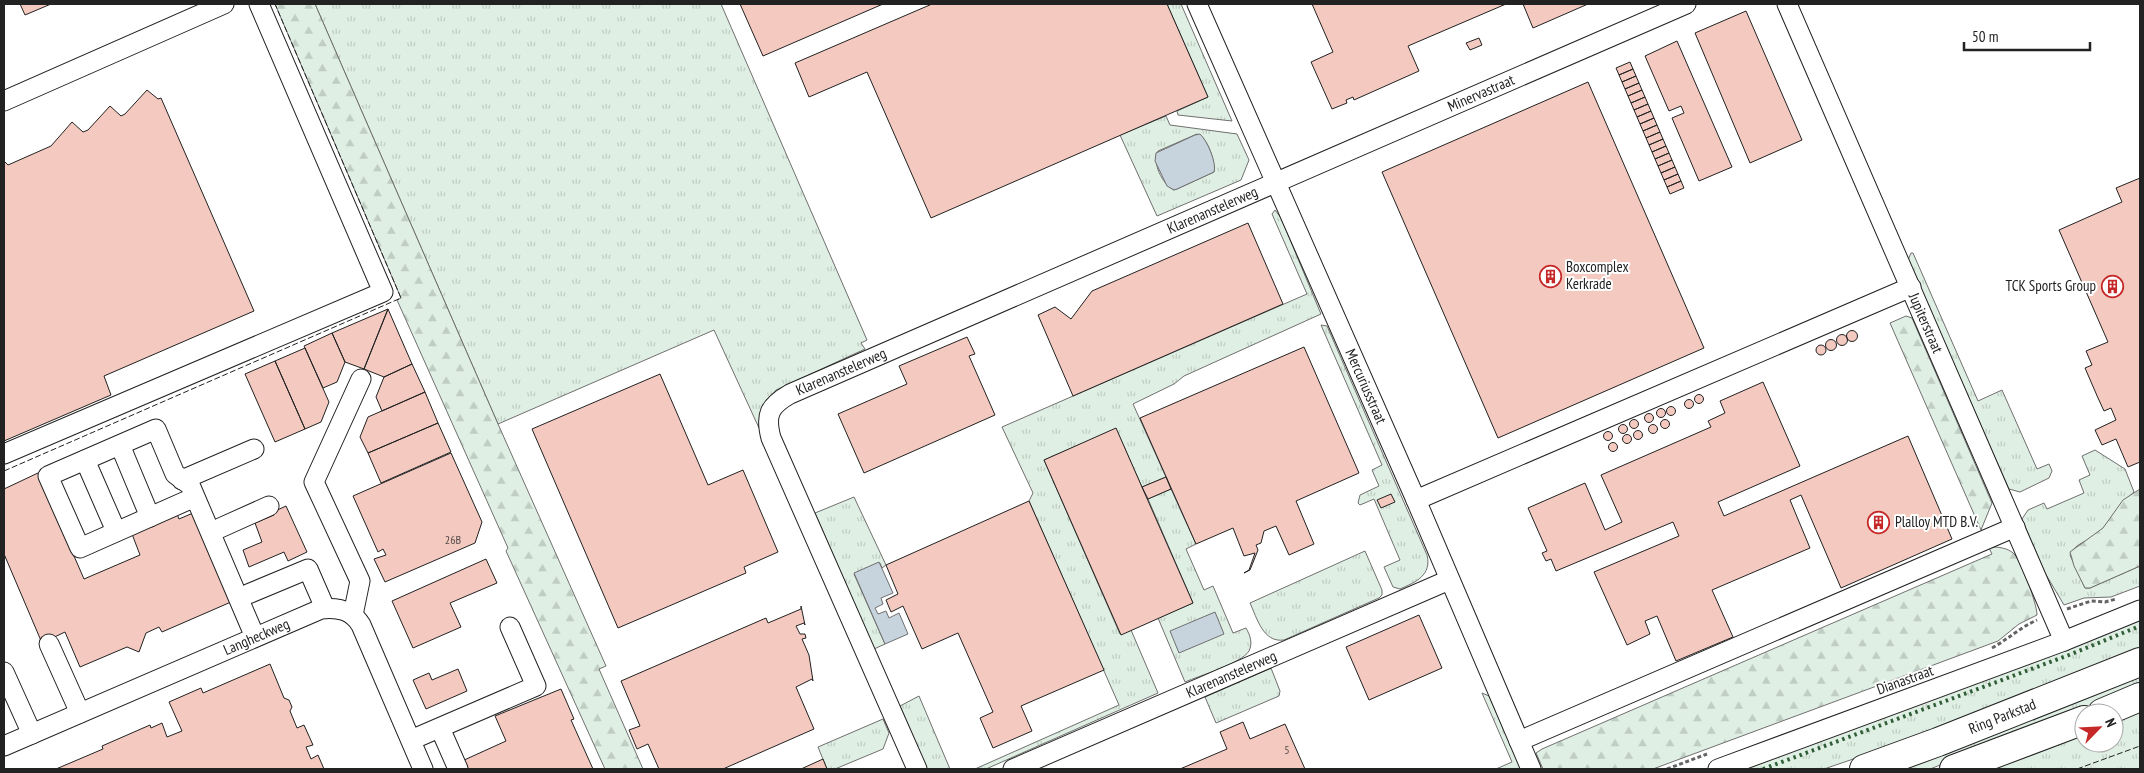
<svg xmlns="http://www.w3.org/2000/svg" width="2144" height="773" viewBox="0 0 2144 773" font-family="'PT Sans Narrow',sans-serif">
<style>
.grass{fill:url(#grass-tufts);stroke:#6f6f6f;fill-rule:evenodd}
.forest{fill:url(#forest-firs);stroke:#6f6f6f}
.water{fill:#c7d3dd;stroke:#6f6f6f}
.building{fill:#f3c9c0;stroke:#222}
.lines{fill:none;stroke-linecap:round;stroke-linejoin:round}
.minor-casing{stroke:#222;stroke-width:21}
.highway-casing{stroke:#222;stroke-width:30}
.path{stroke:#646464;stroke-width:3;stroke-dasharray:4 2.5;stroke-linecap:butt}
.minor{stroke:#fff;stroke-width:19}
.highway{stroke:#fff;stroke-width:28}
.hedge{stroke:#2f5e38;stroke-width:4;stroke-dasharray:2.5 4;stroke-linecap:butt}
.fence{stroke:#222;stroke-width:1;stroke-dasharray:6 2.5;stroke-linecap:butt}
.labels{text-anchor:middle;stroke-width:4;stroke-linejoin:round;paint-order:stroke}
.number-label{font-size:12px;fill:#564c4a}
.street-label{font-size:15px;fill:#222;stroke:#fff}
.poi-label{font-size:15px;fill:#222;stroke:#fff;text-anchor:start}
</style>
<defs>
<pattern id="grass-tufts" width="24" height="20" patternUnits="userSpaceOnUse" patternTransform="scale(1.25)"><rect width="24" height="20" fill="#e0efe3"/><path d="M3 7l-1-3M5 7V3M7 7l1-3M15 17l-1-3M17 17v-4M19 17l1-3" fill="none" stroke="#c0cdc2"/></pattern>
<pattern id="forest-firs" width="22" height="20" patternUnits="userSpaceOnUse" patternTransform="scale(1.25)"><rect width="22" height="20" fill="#e0efe3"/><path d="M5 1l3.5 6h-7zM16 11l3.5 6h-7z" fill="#c0cdc2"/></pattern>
</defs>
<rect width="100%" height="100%" fill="#fff"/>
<path class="grass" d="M315,4H721L867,340L861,343L865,349L776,390C765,402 759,412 759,428L714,330L498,424Z
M1167,4H1181L1232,121L1178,115L1177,111L1208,97Z
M1166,116L1170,125L1237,134L1249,160L1241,180L1157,216L1120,135ZM1197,134C1208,137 1215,162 1214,172L1177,189L1174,190C1162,184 1152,163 1158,151Z
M1275,210L1281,218L1321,314L1184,376L1174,384L1133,404L1166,477L1142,487L1116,429L1044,460L1120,634L1131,630L1158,693L986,769H975L1119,705L1029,501L1033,493L1002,427L1307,294L1272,214Z
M1911,253H1913L1978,401L2002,390L2037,469L2049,464L2052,471L2049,478L2020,492L2009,489L1908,260Z
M1321,325L1327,326L1427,555C1432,575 1416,582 1400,589L1393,587L1384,567L1400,560L1374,499L1360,505L1358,503L1360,495L1379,486L1372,470L1382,465Z
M2095,450L2125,469L2134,492C2119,504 2112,521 2097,534C2088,541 2074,544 2070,555L2085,588H2090L2140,566V586L2111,597L2084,598L2064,605L2045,573L2022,519L2028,510L2044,503L2047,509L2084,493L2079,480L2090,475L2082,456Z
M1171,489L1196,544L1186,549L1204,590L1213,586L1233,633L1246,628C1250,635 1253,643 1249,651C1242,663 1199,676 1185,682L1158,618L1193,603L1148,499Z
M854,497L886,565L882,568L880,563L854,574L885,644L874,649L815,513Z
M1365,551L1382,590V595L1379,598L1284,640C1263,643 1257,618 1250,603Z
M2140,619V649L1915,738L1824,769H1741Z
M1271,668L1280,691L1279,696L1216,723L1205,697Z
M2140,673V687L1930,769H1888Z
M1482,693L1489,696L1521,769H1496L1512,762Z
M919,696L950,769H927L900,706Z
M2140,711V767L2139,769H1982L2084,732V743H2114V721Z
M883,719L889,733L883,749L835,769H827L818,747Z"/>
<path class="forest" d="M275,4H315L498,424L606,666L599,669L643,769H605L506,551L508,548L397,300L401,298Z
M1906,316L1912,318L1992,503L1981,530L1890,323Z
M2140,489V566L2090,588H2085L2074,566L2070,552L2103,528L2123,500Z
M1996,547C2003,548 2010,549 2015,555C2022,564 2037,604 2037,615L2019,624L1998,641L1653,769H1543L1536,753L1542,749L1992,554L1989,548Z"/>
<path class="water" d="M1200,134C1207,140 1217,163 1214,172L1177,189L1174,190L1167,186L1155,161L1156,153L1195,135Z
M879,562L893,593L881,598L883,604L875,608L878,614L886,611L889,618L899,613L908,634L885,644L854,573Z
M1215,612L1224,634L1179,653L1170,631Z"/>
<path class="building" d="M20,4H51L25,15Z
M740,4H883L763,56Z
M932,4H1167L1208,97L931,218L867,72L809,97L795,63Z
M1312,4H1506L1408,46L1419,71L1354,100L1353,97L1346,100L1347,103L1332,109L1311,62L1333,52Z
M1523,4H1588L1533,28Z
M1746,11L1802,140L1750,163L1695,33Z
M1479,38L1482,45L1470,50L1466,43Z
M1677,41L1732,167L1699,181L1672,118L1684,113L1681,106L1669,111L1645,56Z
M1630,62L1633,69L1619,75L1616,68Z
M1633,69L1636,76L1622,82L1619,75Z
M1636,76L1639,83L1625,89L1622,82Z
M1588,82L1704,348L1498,438L1382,172Z
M1639,83L1642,90L1628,96L1625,89Z
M147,90L158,99L161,98L254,311L104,376L111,395L4,441V161L8,165L51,146L72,122L83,132L88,130L110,106L121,116L125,114Z
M1642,90L1645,97L1631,103L1628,96Z
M1645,97L1648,104L1634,110L1631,103Z
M1648,104L1651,111L1637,117L1634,110Z
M1651,111L1654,118L1640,124L1637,117Z
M1654,118L1657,125L1643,131L1640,124Z
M1657,125L1660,132L1646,138L1643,131Z
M1660,132L1663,139L1649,145L1646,138Z
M1663,139L1666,146L1652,152L1649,145Z
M1666,146L1669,153L1655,159L1652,152Z
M1669,153L1672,160L1658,166L1655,159Z
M1672,160L1675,167L1661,173L1658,166Z
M1675,167L1678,174L1664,180L1661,173Z
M1678,174L1681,181L1667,187L1664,180Z
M2140,178V462L2128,467L2116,439L2102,445L2095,430L2116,420L2111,408L2104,411L2098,398L2085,368L2092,365L2086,351L2108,342L2059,230L2122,202L2116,188Z
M1681,181L1684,188L1670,194L1667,187Z
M1248,223L1283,304L1073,396L1038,315L1055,307L1071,319L1092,291Z
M388,309L364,369L345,362L332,333Z
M388,309L412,364L384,377L364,369Z
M1846.5 336a5.5 5.5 0 1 1 11 0a5.5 5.5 0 1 1-11 0Z
M332,333L345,362L337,382L323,388L304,346Z
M1836.5 340a5.5 5.5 0 1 1 11 0a5.5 5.5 0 1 1-11 0Z
M967,337L975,354L969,356L995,415L864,473L838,414L907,384L899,366Z
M1825.5 345a5.5 5.5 0 1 1 11 0a5.5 5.5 0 1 1-11 0Z
M1816 350a5 5 0 1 1 10 0a5 5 0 1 1-10 0Z
M1304,347L1359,473L1296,501L1314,544L1289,555L1276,526L1264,531L1261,543L1256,545L1258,550L1250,570L1244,573L1249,570L1255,553L1244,556L1233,528L1196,544L1140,418Z
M305,348L329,402L321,422L305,429L275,361Z
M275,361L305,429L275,442L245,374Z
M412,364L425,392L382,411L376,397L384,377Z
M660,374L708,485L743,470L778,552L744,567L746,573L618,628L532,429Z
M1763,382L1800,466L1718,502L1724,516L1908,436L1952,539L1841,588L1801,495L1790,500L1810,548L1712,590L1733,637L1676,661L1657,616L1645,621L1650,634L1627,645L1594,572L1679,536L1673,522L1556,571L1551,559L1546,561L1542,553L1547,551L1528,508L1585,483L1605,530L1622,522L1601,475L1711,427L1708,421L1725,413L1720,401Z
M425,392L438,423L368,453L360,437L368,417Z
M1694.5 399a4.5 4.5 0 1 1 9 0a4.5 4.5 0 1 1-9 0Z
M1684.5 404a4.5 4.5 0 1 1 9 0a4.5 4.5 0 1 1-9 0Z
M1666.5 411a4.5 4.5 0 1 1 9 0a4.5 4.5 0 1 1-9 0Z
M1656.5 413a4.5 4.5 0 1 1 9 0a4.5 4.5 0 1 1-9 0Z
M1644.5 418a4.5 4.5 0 1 1 9 0a4.5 4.5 0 1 1-9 0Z
M1629.5 424a4.5 4.5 0 1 1 9 0a4.5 4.5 0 1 1-9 0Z
M1660.5 424a4.5 4.5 0 1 1 9 0a4.5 4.5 0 1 1-9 0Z
M438,423L451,452L381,483L368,453Z
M1648.5 429a4.5 4.5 0 1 1 9 0a4.5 4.5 0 1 1-9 0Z
M1618.5 429a4.5 4.5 0 1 1 9 0a4.5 4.5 0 1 1-9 0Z
M1116,428L1193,603L1121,635L1044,460Z
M1633.5 435a4.5 4.5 0 1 1 9 0a4.5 4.5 0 1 1-9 0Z
M1603.5 436a4.5 4.5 0 1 1 9 0a4.5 4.5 0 1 1-9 0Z
M1622.5 439a4.5 4.5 0 1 1 9 0a4.5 4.5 0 1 1-9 0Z
M1608.5 447a4.5 4.5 0 1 1 9 0a4.5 4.5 0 1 1-9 0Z
M451,453L482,522L475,543L385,582L374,559L386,555L383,549L378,552L353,496Z
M38,473L84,579L140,555L132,534L177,514L179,519L193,513L231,602L162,632L159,627L146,633L139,652L127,647L80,667L65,632L42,643L4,554V489Z
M1166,477L1171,489L1148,499L1142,487Z
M1391,494L1395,502L1381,508L1377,500Z
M1029,501L1104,670L1021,706L1032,731L993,748L980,718L993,712L958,633L922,649L903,606L891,612L886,600L898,594L886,565Z
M286,506L307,552L288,561L284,552L249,567L243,550L262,542L255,523L274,515L273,512Z
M486,559L497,583L450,603L461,627L413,648L392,601Z
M801,606L805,625L804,623L796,626L800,634H805L806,638L802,639L809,655L813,681L812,679L796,687L814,729L723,769H659L648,744L637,749L629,730L640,726L621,681L766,618L768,623L801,609Z
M1419,615L1442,668L1369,700L1346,647Z
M270,664L284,698L289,700L292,707L290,711L297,728L304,725L313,745L306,747L311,759L318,755L324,769H56L103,749L102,746L150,725L151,728L162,723L167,737L182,731L169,702L201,688L203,693Z
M458,669L467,691L426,709L413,680L429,673L432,680Z
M561,689L574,719L571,720L593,769H465L462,761L506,741L495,716Z
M1243,722L1250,739L1285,724L1305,769H1180L1227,749L1220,732Z
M823,759L827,769H801Z"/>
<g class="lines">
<defs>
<g id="minor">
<path id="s1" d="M1197,4L1416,500L1531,769"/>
<path id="s2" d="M1787,4L2064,641"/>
<path d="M4,101L224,4"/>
<path d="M120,445L150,517"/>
<path d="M4,454L383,292L259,4"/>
<path d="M85,460L116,531"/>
<path d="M182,480L254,449"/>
<path d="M195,497L80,548L48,476L156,429L175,474L190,485L255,637"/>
<path d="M1416,500L1911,287"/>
<path d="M220,528L269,506"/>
<path d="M248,594L308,569L325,608"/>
<path d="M353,615L360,581L314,482L361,379"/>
<path d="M49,644L80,713"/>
<path d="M4,672L32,734"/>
<path d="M440,728L458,769"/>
<path d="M411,740L536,686L510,627"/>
<path d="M1519,741L2015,527"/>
<path id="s3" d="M4,746L321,609C338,607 352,610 361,625L423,769"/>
<path id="s4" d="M917,769L771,438C765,415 769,406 790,394L1686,4"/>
<path id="s5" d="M1013,769L1449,580"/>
<path d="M1718,769L2064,641L2140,610"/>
</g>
<g id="highway">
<path d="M2102,713L2140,697"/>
<path id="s6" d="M1864,769L1938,742L2140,662"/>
<path d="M1954,769L2084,720"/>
</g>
</defs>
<use href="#minor" class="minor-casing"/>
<use href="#highway" class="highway-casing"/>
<path class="path" d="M2067,609L2091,601L2105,602L2116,599
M1992,648C2008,639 2021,627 2037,620
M1667,769L1707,754"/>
<use href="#minor" class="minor"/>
<use href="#highway" class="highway"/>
<path class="hedge" d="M1763,769L2069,655L2140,626"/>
<path class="fence" d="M4,471L401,298L275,4
M2077,769L2140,746"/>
</g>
<defs>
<symbol id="building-ring" viewBox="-11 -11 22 22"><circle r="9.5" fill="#fff" stroke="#c62828" stroke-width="1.5"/><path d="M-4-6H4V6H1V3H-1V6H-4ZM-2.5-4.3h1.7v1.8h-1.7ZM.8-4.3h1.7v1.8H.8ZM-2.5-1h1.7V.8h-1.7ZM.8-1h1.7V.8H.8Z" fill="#c62828"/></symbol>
</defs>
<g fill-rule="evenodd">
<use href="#building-ring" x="1538" y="264" width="25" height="25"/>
<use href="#building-ring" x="2100" y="274" width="25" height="25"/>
<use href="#building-ring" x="1866" y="510" width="25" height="25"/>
</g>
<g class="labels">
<g class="number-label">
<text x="453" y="544">26B</text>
<text x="1287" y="754">5</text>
</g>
<g class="street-label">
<text dy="5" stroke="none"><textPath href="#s4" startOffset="1169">Minervastraat</textPath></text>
<text dy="5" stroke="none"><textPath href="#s4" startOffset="876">Klarenanstelerweg</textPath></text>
<text dy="5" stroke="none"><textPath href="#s2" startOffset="348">Jupiterstraat</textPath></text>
<text dy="5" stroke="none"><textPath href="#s4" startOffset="471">Klarenanstelerweg</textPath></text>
<text dy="5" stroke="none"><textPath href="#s1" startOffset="418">Mercuriusstraat</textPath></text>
<text dy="5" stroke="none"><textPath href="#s3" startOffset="275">Langheckweg</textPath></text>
<text dy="5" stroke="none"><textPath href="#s5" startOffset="238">Klarenanstelerweg</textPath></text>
<text transform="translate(1905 680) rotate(-20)" y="5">Dianastraat</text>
<text dy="5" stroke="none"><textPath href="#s6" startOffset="148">Ring Parkstad</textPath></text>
</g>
<g class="poi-label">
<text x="1566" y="272">Boxcomplex<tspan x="1566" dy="17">Kerkrade</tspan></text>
<text x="2096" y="291" text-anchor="end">TCK Sports Group</text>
<text x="1895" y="527">Plalloy MTD B.V.</text>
</g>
</g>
<rect width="2144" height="773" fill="none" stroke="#222222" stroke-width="10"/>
<g transform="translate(2099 728) rotate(66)"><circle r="24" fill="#ffffff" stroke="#a7a7a7"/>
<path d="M0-4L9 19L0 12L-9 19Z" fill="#c62828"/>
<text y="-8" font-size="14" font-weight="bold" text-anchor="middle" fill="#222222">N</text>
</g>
<path d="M1964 42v8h126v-8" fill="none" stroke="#222222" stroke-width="2.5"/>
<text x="1972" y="42" font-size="15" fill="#222222" stroke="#ffffff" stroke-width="4" paint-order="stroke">50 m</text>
</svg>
